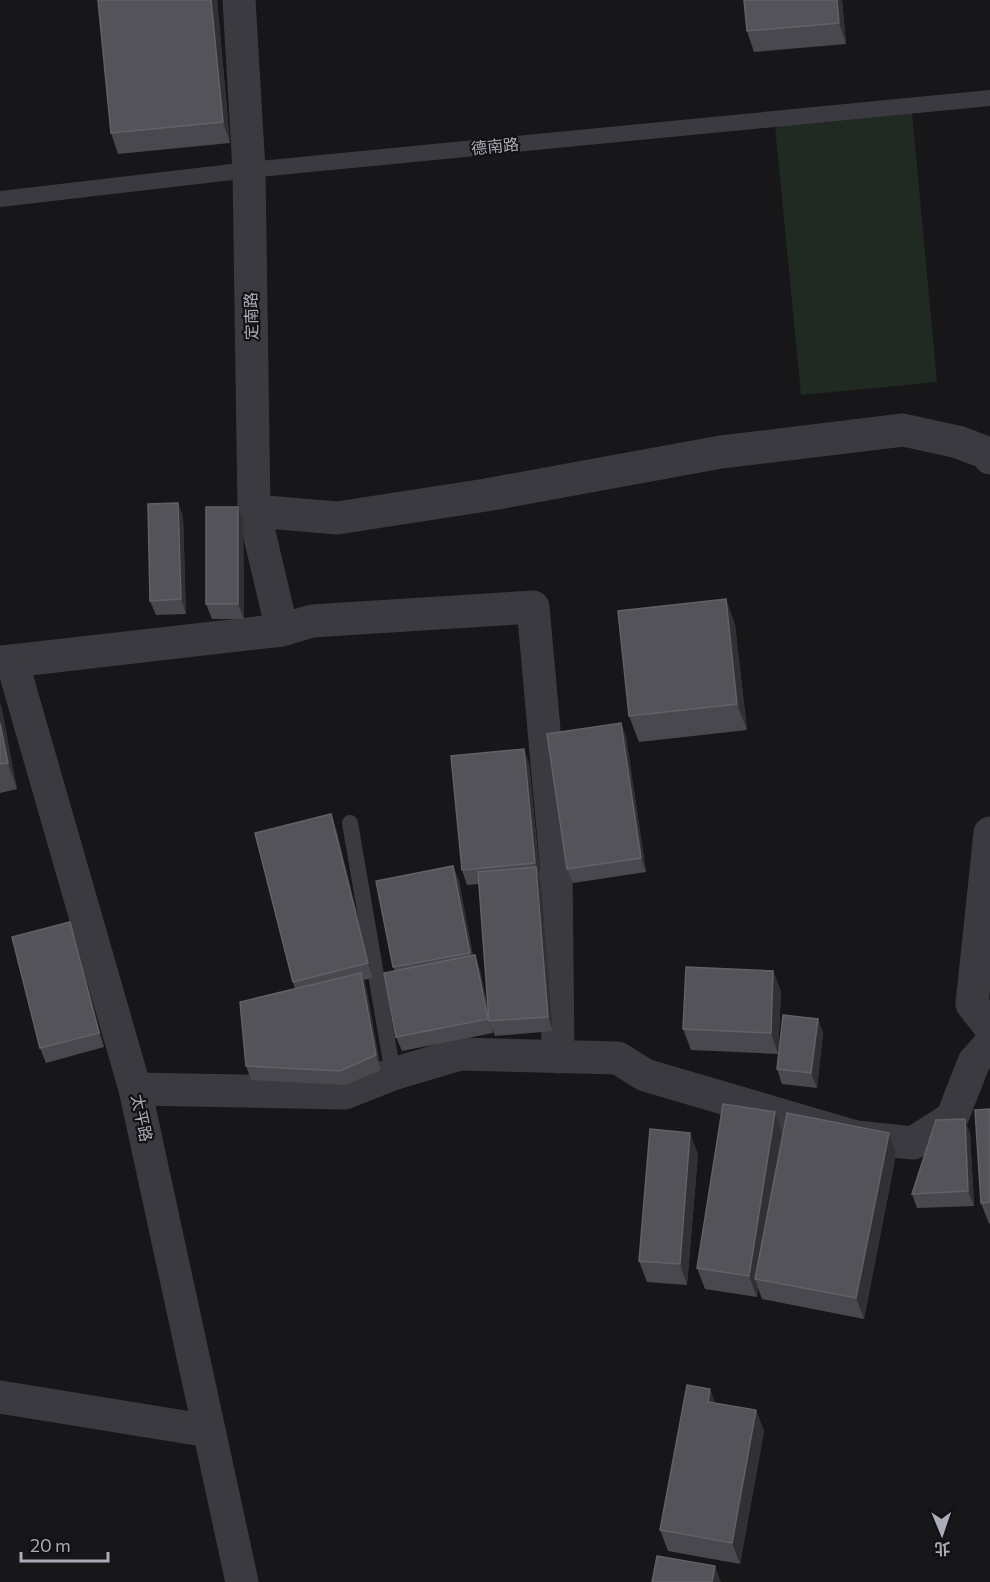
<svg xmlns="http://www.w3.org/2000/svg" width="990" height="1582" viewBox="0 0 990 1582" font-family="Commissioner,'Noto Sans TC',sans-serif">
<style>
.green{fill:#212923}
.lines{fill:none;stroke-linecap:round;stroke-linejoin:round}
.service{stroke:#3a3a40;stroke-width:16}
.minor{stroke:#3a3a40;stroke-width:33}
.tertiary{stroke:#3a3a40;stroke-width:33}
.wall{fill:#49484e}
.shaded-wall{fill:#313034}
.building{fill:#545359;stroke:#616168;stroke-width:1.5}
.labels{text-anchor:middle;stroke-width:4.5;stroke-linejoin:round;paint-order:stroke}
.street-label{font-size:16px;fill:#aaacb8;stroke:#121214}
</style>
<rect width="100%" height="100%" fill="#171719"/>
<path class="green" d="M912,112L937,382L801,395L775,126Z"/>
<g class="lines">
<path class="service" d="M0,199L249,170L990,98
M350,823L393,1074"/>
<path class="minor" d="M239,0L249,170L254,511L282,630
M254,511L337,518L486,495L721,452L903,430L958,442L987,453L990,458
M12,661L282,630L312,621L533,607L556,863L558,1057
M990,833L972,1004L990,1027
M135,1089L345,1093L393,1074L460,1054L618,1058L645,1075L856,1137L913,1143L952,1118L974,1062L990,1044
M0,1397L209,1431"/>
<path class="tertiary" d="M0,662L12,661L135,1089L242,1582"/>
</g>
<path class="wall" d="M98,0H217L230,143L118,154L111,133Z
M842,0L846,44L754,52L747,31Z
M178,503L183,517L186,614L156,615L150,601Z
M243,521L244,619H212L206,604Z
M726,599L735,625L747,730L639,742L629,716Z
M0,703L17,789L0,793Z
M621,723L626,737L646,872L573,883L567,869Z
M529,763L540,877L541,882L553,1031L495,1036L492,1028L493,1033L402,1051L396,1037L395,971L393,967L453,866L459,881L473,956L480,970L489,1014L479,884L467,885L462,870Z
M336,829L373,978L364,980L366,987L381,1070L345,1085L251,1080L246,1066L295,989L293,982Z
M70,922L75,937L104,1047L46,1063L40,1048Z
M773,971L781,992L778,1054L691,1050L683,1029Z
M818,1019L823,1033L817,1088L782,1084L777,1069Z
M990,1109V1223L989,1224L981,1203Z
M775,1112L782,1133L779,1157L896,1154L864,1319L762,1299L758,1288L757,1297L705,1289L697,1268Z
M970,1133L974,1206L917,1208L912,1194Z
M698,1154L687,1285L647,1282L639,1261Z
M715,1403L756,1410L764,1431L740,1564L668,1551L660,1530Z"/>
<path class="shaded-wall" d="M211,0H217L230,143L223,122Z
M837,0H842L846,44L839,23Z
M178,503L183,517L186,614L181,599Z
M238,507L243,521L244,619L238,604Z
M726,599L735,625L747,730L737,704Z
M0,703L2,708L17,789L8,763L0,723Z
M621,723L626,737L646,872L641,858Z
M524,749L529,763L540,877L535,863Z
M331,814L336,829L373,978L368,963Z
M453,866L459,881L475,967L470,953Z
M536,867L541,882L553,1031L548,1017Z
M70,922L75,937L104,1047L99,1033Z
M475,955L480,970L490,1021H489L493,1033L488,1019Z
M773,971L781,992L778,1054L771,1033Z
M361,973L366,987L381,1070L376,1055Z
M818,1019L823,1033L817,1088L811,1073Z
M775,1112L782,1133L760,1280L755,1279L758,1288L757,1297L749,1276Z
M965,1119L970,1133L974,1206L968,1191Z
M690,1133L698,1154L687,1285L680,1264Z
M889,1133L896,1154L864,1319L856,1298Z
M710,1389L718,1410L708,1402Z
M756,1410L764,1431L740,1564L732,1543Z
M715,1566L721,1582H712Z"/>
<path class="building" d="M98,0H211L223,122L111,133Z
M744,0H837L839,23L747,31Z
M178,503L181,599L150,601L148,504Z
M206,507H238V604H206Z
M726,599L737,704L629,716L618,611Z
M0,723L8,763L0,764Z
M621,723L641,858L567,869L547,734Z
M524,749L535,863L462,870L451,756Z
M331,814L368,963L293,982L255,833Z
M453,866L470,953L393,967L376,881Z
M536,867L548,1017L489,1021L478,872Z
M70,922L99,1033L40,1048L12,937Z
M475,955L488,1019L396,1037L384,973Z
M686,967L773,971L771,1033L683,1029Z
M361,973L376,1055L340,1071L246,1066L240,1002Z
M783,1015L818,1019L811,1073L777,1069Z
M723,1104L775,1112L749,1276L697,1268Z
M990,1109V1202L981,1203L975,1110Z
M787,1113L889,1133L856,1298L755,1279Z
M965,1119L968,1191L912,1194L936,1120Z
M650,1129L690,1133L680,1264L639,1261Z
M687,1385L710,1389L708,1402L756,1410L732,1543L660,1530Z
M657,1556L715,1566L712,1582H652Z"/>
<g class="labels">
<g class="street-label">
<text transform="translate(495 146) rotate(-6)" y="6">德南路</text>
<text transform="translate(251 316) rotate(-91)" y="6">定南路</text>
<text transform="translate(142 1118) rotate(78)" y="6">太平路</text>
</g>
</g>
<g transform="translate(942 1534) rotate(178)" stroke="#121214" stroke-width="4.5" paint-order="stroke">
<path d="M0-4.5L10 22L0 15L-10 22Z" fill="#aaacb8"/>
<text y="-9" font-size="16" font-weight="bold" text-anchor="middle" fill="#aaacb8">北</text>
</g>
<path d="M21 1552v9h87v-9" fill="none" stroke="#aaacb8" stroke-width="3"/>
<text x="30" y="1552" font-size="18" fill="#aaacb8" stroke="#121214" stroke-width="4.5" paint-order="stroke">20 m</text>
</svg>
